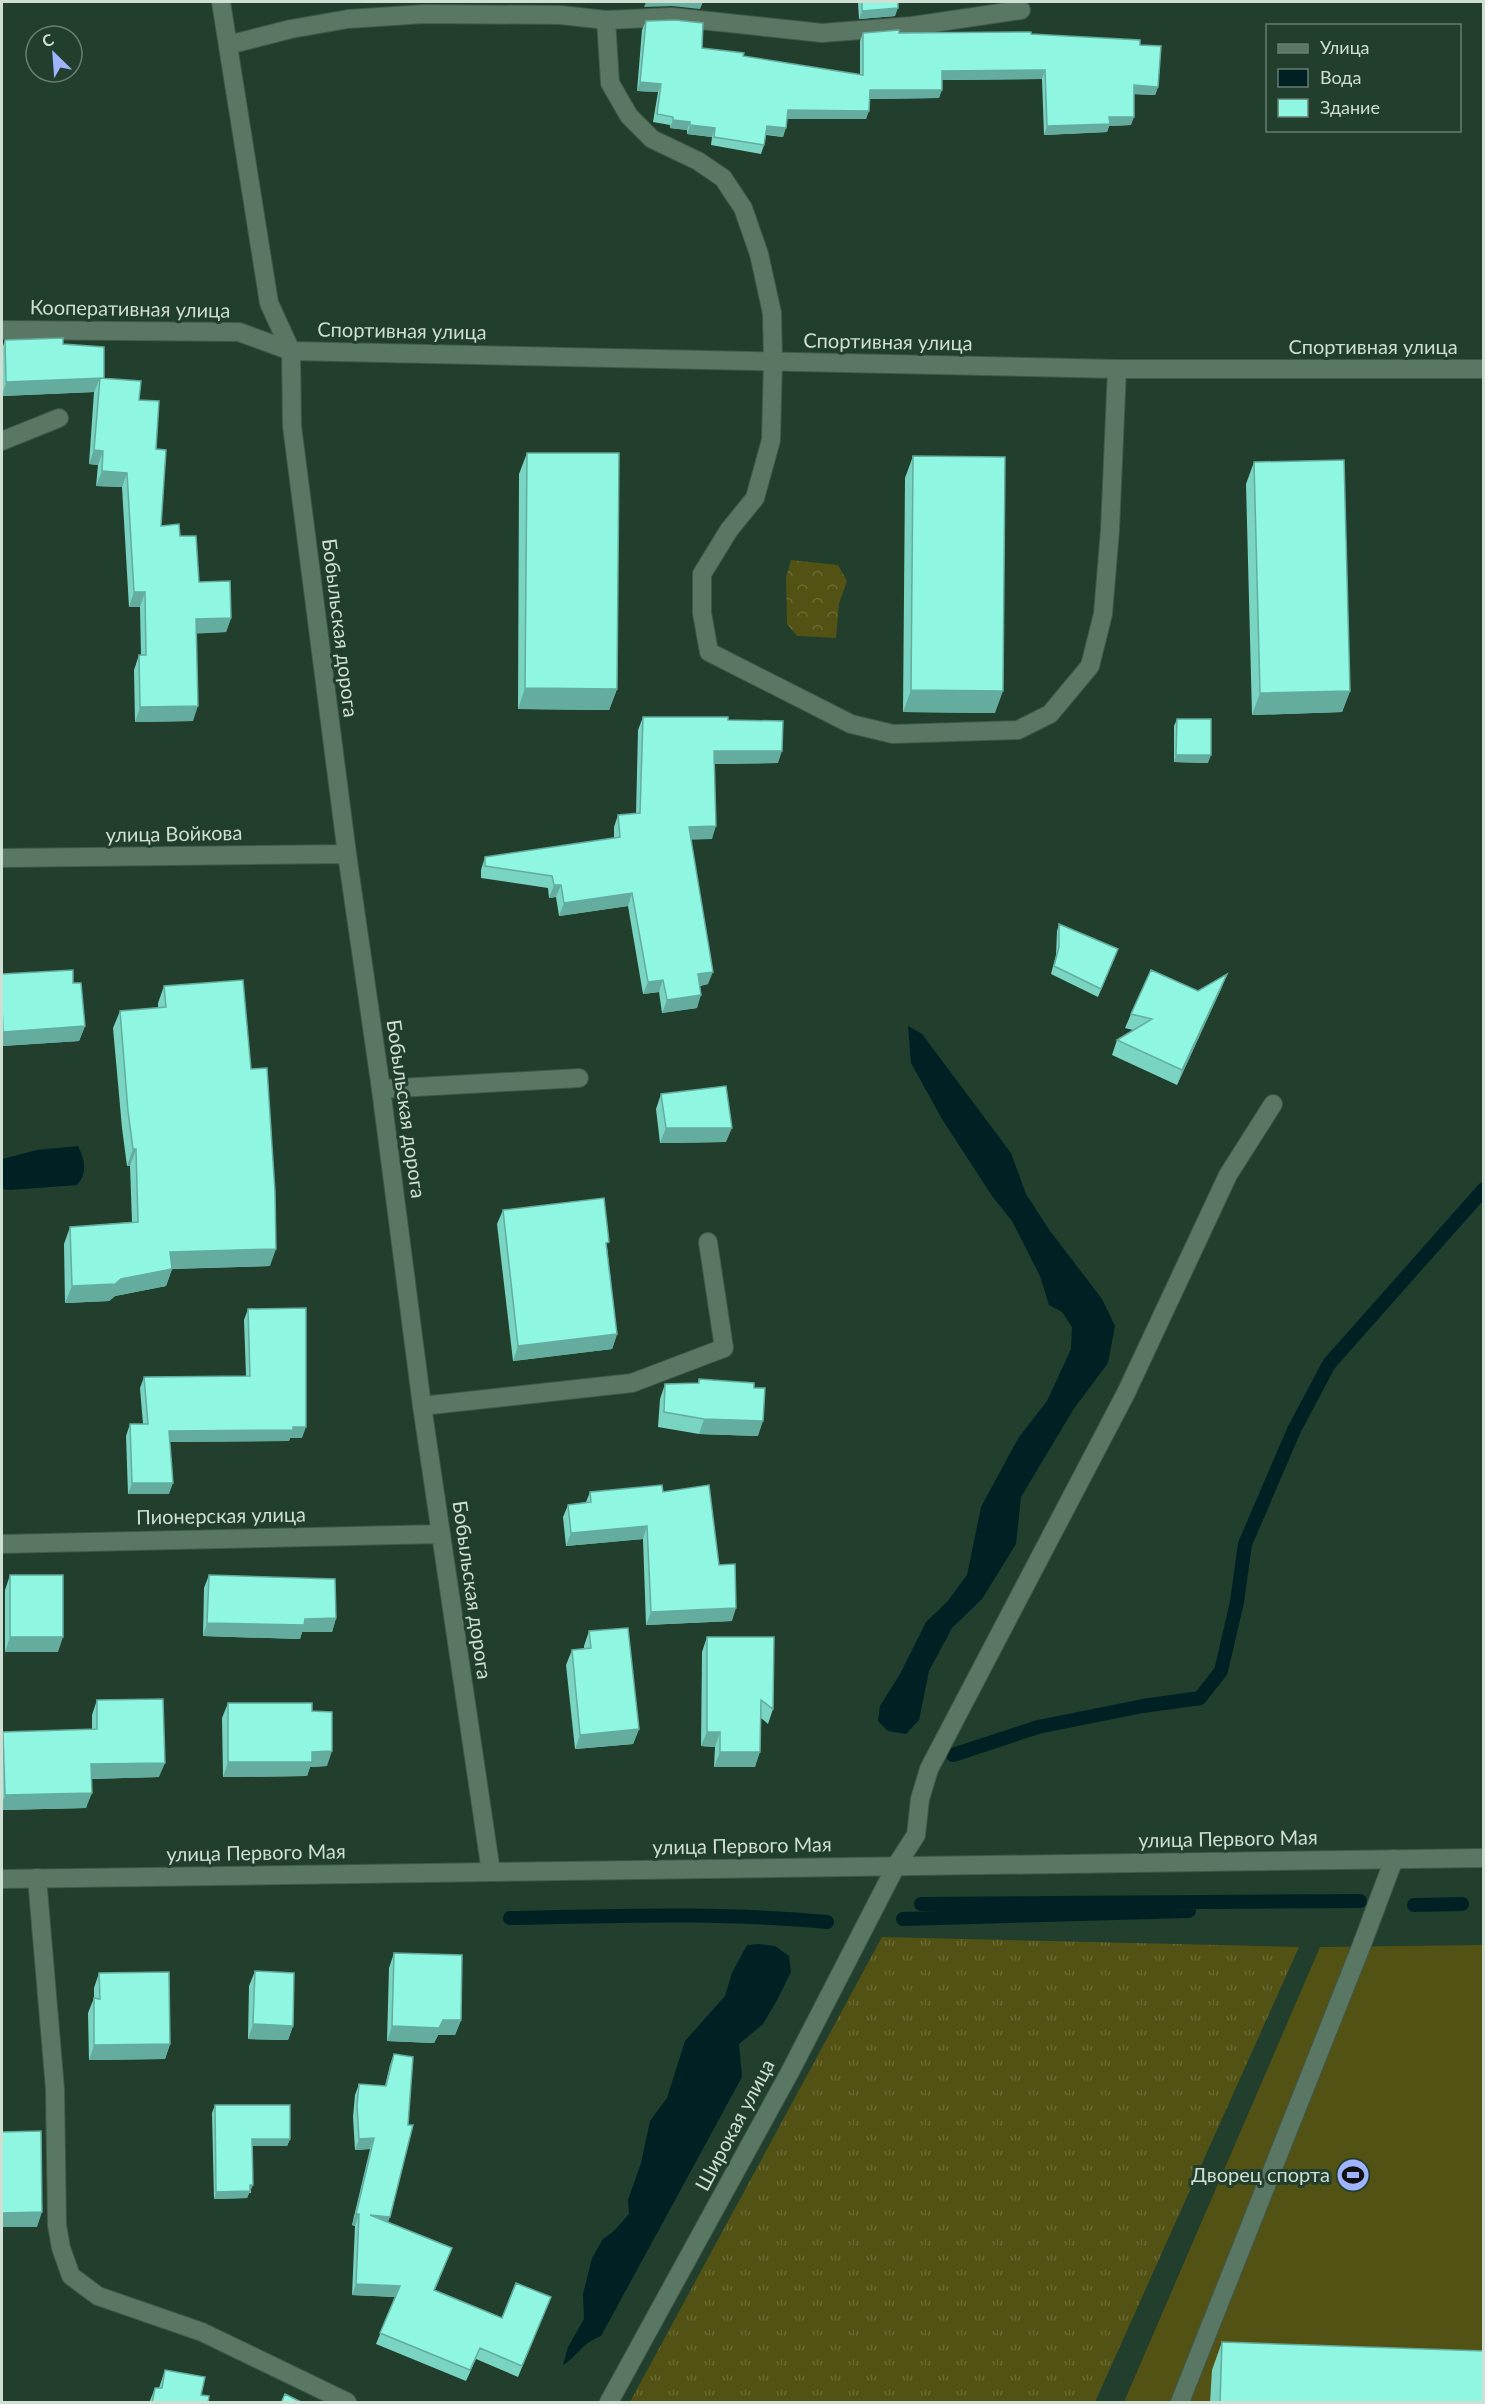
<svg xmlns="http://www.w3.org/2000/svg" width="1485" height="2404" viewBox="0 0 1485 2404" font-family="Lato,sans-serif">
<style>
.grass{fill:url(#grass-tufts)}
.park{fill:url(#park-crowns)}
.garden{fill:#525214}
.water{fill:#002124}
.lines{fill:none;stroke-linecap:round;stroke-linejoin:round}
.stream{stroke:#002124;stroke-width:14}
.service-casing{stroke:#40584a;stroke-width:20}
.minor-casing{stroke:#40584a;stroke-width:20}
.tertiary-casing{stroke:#40584a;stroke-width:20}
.service{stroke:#5a7764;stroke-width:18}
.minor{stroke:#5a7764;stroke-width:18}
.tertiary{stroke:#5a7764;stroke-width:18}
.wall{fill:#7ad4c2}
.shaded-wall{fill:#63ac9e}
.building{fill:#8ef6e1;stroke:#63ac9e;stroke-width:1.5}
.labels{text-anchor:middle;stroke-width:6;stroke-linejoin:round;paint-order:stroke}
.street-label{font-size:20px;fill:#cfdfd4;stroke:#223e2d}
.poi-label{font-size:20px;fill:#cfdfd4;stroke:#223e2d;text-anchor:end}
</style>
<defs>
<pattern id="grass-tufts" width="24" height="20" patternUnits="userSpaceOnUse" patternTransform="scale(1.5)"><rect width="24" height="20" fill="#525214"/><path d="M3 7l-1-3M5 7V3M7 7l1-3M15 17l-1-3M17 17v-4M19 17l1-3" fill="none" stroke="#6a6a35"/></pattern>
<pattern id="park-crowns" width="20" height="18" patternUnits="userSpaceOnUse" patternTransform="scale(1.5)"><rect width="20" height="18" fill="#525214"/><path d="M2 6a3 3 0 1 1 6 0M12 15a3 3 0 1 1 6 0" fill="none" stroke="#6a6a35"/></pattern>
</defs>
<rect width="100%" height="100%" fill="#223e2d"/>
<path class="grass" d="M882,1937L1299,1947L1095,2402H630Z"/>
<path class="park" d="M791,560L838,565L847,581L839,604L836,638L797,636L787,624L786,577Z"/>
<path class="garden" d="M1483,1945V2402H1124L1320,1947Z"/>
<path class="water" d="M908,1026L922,1034L1011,1153L1026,1194L1050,1231L1102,1299L1115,1326L1108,1363L1073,1410L1021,1497L1016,1544L982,1599L952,1628L929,1671L919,1720L906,1734L888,1731L878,1721L880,1706L900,1674L926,1622L947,1602L967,1575L981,1507L1019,1437L1047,1401L1071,1349L1072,1327L1062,1312L1049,1305L1040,1276L1012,1221L992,1196L942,1119L911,1063Z
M78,1146C85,1161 88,1172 77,1185L10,1190L2,1189V1159L37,1150Z
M759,1944L775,1946L789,1956L791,1972L777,2000L763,2024L739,2044L742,2077L601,2336C581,2344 580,2354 563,2365L568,2347L584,2319L583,2294L592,2258L603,2239L614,2231L629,2214L628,2200L641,2163L650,2121L667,2098L685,2041L725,1996L732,1973L747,1945Z"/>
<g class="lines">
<path class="stream" d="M953,1755L1038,1727L1143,1706L1200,1698L1221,1671L1237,1602L1245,1544L1294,1430L1329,1364L1484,1189
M921,1904L1360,1901
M1414,1905L1462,1904
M510,1918C616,1916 722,1912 827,1922
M903,1919L1189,1911"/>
<defs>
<path id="service" d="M221,2L269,303L291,351
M606,20L610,83L629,116L652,139L698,161L723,178L743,208L759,254L772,313L773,361L771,440L755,498L729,530L702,574V613L709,652L851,724L893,734L1018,730L1050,714L1090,666L1103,614L1110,530L1117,369
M228,45L291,29L348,19L424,14L561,15L606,20L672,17L822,33L912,26L1021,10
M2,441L59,418
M381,1089L579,1078
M422,1406L632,1383L724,1348L708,1242
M37,1878L55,2089L57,2225L61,2248L71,2276L98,2296L202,2332L347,2402
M1180,2402L1361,1947L1394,1859"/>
<path id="minor" d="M2,330L239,332L291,351L1117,369H1484
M291,351L292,426L347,854L381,1089L422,1406L491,1872
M2,858L347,854
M2,1544L441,1534
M609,2402L791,2070L896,1866L916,1835L920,1799L929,1769L1126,1393L1228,1175L1273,1104"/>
<path id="tertiary" d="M2,1879L1484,1858"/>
</defs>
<use href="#service" class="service-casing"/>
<use href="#minor" class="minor-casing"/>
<use href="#tertiary" class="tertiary-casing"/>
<use href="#service" class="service"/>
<use href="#minor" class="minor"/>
<use href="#tertiary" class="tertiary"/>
</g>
<path class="wall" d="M858,2H898L895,16L859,19Z
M646,21L702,48L743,56L860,75V41L863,33L1031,34L1140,45L1158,87L1155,95L1134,94L1131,125L1109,126L1107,132L1044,135L1042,79L942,80L939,98L870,99L866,119H787L783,137L766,135L764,145L761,154L711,145L712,137L687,134V130L670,128V125L653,122L658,92L637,91L642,30Z
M5,340L63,344L103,378L139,400L156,449L161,526L180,536L199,582L231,618L226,632L196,633L193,721L135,722L134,670L139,655H141L140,607H129L122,487L96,486L98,465L89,464L94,392L2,396V349Z
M527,453L617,689L609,710L518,709L519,474Z
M913,456L995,713L903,712L905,478Z
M1254,462L1350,691L1342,712L1252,715L1246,484Z
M643,717L728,720L778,763L715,764L712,839H691L708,984L700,986L697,1008L662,1013L659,992L643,994L628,906L559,916L556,897L549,898L548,888L481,878V870L485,857L614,838V827L618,815L636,814L638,730Z
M1177,719L1208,763L1174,762V726Z
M1059,924L1118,949L1098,997L1051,974L1056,955L1057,931Z
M2,974L73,983L85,1026L79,1041L2,1046Z
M1227,974L1221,989L1177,1085L1112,1055L1117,1040L1133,1030L1125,1028L1131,1014L1198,991Z
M164,986L270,1266L172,1269L166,1286L115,1296L109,1301L65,1303L64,1244L70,1227L132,1222L130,1166H127L122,1128L113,1028L120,1011L158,1008V1003Z
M661,1094L726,1142L660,1143L656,1109Z
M503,1210L607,1248L617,1334L612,1349L513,1361L497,1224Z
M248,1309L302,1438H290L289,1441L170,1442L169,1494H128L126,1436L130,1424H143L140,1388L144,1377L246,1376L244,1320Z
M699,1379L754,1388L758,1436L699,1434L658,1427L660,1399L665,1384L698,1383Z
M590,1492H663L719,1565L732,1621L646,1625L643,1539L566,1546L563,1517L568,1505L586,1502Z
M10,1575L58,1652H5V1590Z
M209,1575L336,1618L332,1632H302L300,1639L203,1636L204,1588Z
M589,1631L639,1729L633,1744L575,1749L566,1665L572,1650L584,1649V1646Z
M707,1637L773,1709L768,1724L761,1718L755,1767H714L715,1747L701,1746L702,1652Z
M97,1700L159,1777L91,1779L86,1808L2,1810V1737L3,1732L92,1730V1715Z
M228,1703L312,1711L327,1766L310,1767L307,1776L223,1777L222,1718Z
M394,1953L461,2020L455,2035H438L434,2043L387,2041L389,1968Z
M255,1971L293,2026L288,2040L248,2039L249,1986Z
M99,1973L170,2044L165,2059L89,2060L88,2013L94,1998V1988Z
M394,2054L388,2222L452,2248L435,2290L502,2318L551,2297L518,2377L476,2359L466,2381L376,2344L395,2297L352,2295L355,2226L352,2225L370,2149L355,2150L353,2117L355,2095L359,2084L385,2086L390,2065Z
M215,2105L290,2139L287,2146H252L251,2193H249L247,2198L214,2199L212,2113Z
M1222,2342L1484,2403H1210L1212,2370Z
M165,2370L201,2395L208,2403H149L155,2388H159Z"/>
<path class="shaded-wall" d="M646,2H703L700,9L672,6L644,7Z
M898,8L895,16L859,19L862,11Z
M1045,70L1042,79L939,80L942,71Z
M640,82L661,84L658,92L637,91Z
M1134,85L1158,87L1155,95L1131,94Z
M870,90H942L939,98L867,99Z
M788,110L869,111L866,119H785Z
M1109,117H1134L1131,125L1109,126L1107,132L1044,135L1047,126Z
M673,120L690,122L687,130L670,128Z
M690,125L715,128L712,137L687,134Z
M767,126L786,128L783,137L764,134Z
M100,378L94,392L2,396L6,382Z
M94,450L103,451L98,465L89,464Z
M102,471L127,473L122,487L96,486Z
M134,592H145L140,607H129Z
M231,618L226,632L191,634L196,619Z
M525,688L617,689L609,710L518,709Z
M911,690L1003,691L995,713L903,712Z
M1350,691L1342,712L1252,715L1260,693Z
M198,706L193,721L135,722L140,707Z
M714,751H782L778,763L710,764Z
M1176,755H1211L1208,763L1174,762Z
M716,826L712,839L684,840L689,827Z
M554,885H561L556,897L549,898Z
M632,893L628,906L559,916L564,903Z
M713,972L708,984L694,987L698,974Z
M1227,974L1221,989L1177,1085L1182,1070Z
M663,980L659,992L643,994L648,982Z
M701,995L697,1008L662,1013L667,1000Z
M85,1026L79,1041L2,1046V1037L3,1032Z
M666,1128H732L726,1142L660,1143Z
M133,1149H136L130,1166H127Z
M276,1249L270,1266L163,1269L170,1252Z
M172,1269L166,1286L115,1296L109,1301L65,1303L72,1286L121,1279Z
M617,1334L612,1349L513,1361L518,1346Z
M704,1419L763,1421L758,1436L699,1434Z
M293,1427H306L302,1438H290L289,1441L165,1442L169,1431Z
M132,1483H173L169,1494H128Z
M647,1526L643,1539L566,1546L571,1533Z
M736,1608L732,1621L646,1625L651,1612Z
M336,1618L332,1632H302L300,1639L203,1636L207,1623Z
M10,1637H63L58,1652H5Z
M639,1729L633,1744L575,1749L580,1735Z
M707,1732H720L715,1747L701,1746Z
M332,1751L327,1766L310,1767L307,1776L223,1777L228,1762L312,1752Z
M720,1752H760L755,1767H714Z
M165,1763L159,1777L86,1779L91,1764Z
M92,1793L86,1808L2,1810V1804L5,1795Z
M443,2020H461L455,2035H438L434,2043L387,2041L392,2026Z
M253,2024L293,2026L288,2040L248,2039Z
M170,2044L165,2059L89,2060L94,2045Z
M374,2138L370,2149L355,2150L359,2139Z
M252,2139H290L287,2146H249Z
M250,2185H253L247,2198L214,2199L216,2192Z
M42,2212L37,2227H2V2213Z
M356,2214H359L355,2226L352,2225Z
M370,2215L390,2217L386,2228Z
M356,2284L400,2286L396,2297L352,2295Z"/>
<path class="building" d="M862,2H898V8L862,11Z
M675,20L703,23L702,48L744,53L743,56L863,75V33L899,30V33L1031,32V34L1140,40V45L1161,46L1158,87L1134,85V117H1109L1110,124L1047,126L1045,70L942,71V90H870L869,111L788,110L786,128L767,126L764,145L714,137L715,128L690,125V122L673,120V117L657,114L661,84L640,82L646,21Z
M63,338V344L104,347V378L6,382L5,340Z
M100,378L141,381L139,400L159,401L156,449L166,450L161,526L179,524L180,536H196L199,582L230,581L231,618L196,619L198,706L140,707L139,655H146L145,592H134L127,473L102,471L103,451L94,450Z
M527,453H619L617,689L525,688Z
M913,456L1005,457L1003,691L911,690Z
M1344,460L1350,691L1260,693L1254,462Z
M643,717H728V720L783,721L782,751H714L716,826L689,827L713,972L698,974L701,995L667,1000L663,980L648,982L632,893L564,903L561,885H554L552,876L485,866V857L620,837L618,815L640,813Z
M1177,719H1211V755H1176Z
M1059,924L1118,949L1101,989L1054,966L1059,947Z
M73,970V983H81L85,1026L3,1032L2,1004V974Z
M1151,970L1198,991L1227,974L1182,1070L1117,1040L1152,1019L1131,1014Z
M243,980L251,1069L267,1068L275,1192L276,1249L170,1252L172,1269L121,1279L115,1284L72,1286L70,1227L138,1222L136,1149H133L128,1111L120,1011L166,1007L164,986Z
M726,1086L732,1128H666L661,1094Z
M604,1198L609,1242L606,1243L617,1334L518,1346L503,1210Z
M306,1308V1427H293V1430L169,1431L173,1483H132L130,1424H148L144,1377L250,1376L248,1309Z
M699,1379L754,1383V1388H765L763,1421L704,1419L664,1412L665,1384L699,1383Z
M662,1485L663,1492L709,1485L719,1565L735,1564L736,1608L651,1612L647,1526L571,1533L568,1505L591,1502L590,1492Z
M10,1575H63V1637H10Z
M209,1575L335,1579L336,1618L305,1619L304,1625L207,1623Z
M628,1628L639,1729L580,1735L572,1650L591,1648L589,1631Z
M707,1637H774L773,1709L761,1700L760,1752H720V1732H707Z
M163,1699L165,1763L91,1764L92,1793L5,1795L3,1732L97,1729V1700Z
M228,1703H312V1711L332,1712V1751L312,1752V1762H228Z
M394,1953L462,1955L461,2020H443L439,2028L392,2026Z
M255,1971L294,1973L293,2026L253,2024Z
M169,1972L170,2044L94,2045V1998L100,1999L99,1973Z
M394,2054L413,2057L408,2125H413L390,2217L370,2215L452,2248L434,2290L502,2318L516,2283L551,2297L522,2366L480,2348L470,2370L380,2333L400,2286L356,2284L359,2214H356L374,2138L359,2139L357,2106L359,2084L386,2086Z
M215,2105H290V2139H252L253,2185H250V2191L216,2192Z
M41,2131L42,2212L2,2213V2132Z
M1222,2342L1484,2351V2403H1220Z
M165,2370L205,2377L201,2395L209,2396L208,2403H152L155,2388H162Z
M285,2394L303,2403H281Z"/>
<defs>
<symbol id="stadium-disc" viewBox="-11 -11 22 22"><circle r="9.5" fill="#a0b3fd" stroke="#223e2d"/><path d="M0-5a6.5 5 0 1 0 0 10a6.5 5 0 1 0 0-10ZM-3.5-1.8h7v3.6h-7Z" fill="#111"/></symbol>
</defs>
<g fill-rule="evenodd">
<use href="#stadium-disc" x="1334" y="2156" width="38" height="38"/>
</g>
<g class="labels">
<g class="street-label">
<text transform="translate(130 309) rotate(1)" y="7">Кооперативная улица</text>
<text transform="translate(402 331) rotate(1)" y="7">Спортивная улица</text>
<text transform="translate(888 342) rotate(1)" y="7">Спортивная улица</text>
<text x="1373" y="354">Спортивная улица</text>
<text transform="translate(340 628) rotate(83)" y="7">Бобыльская дорога</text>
<text transform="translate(174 834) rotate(-1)" y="7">улица Войкова</text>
<text transform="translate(406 1109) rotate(82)" y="7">Бобыльская дорога</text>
<text transform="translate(221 1516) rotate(-1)" y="7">Пионерская улица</text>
<text transform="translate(472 1590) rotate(82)" y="7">Бобыльская дорога</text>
<text transform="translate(1228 1839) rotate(-1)" y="7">улица Первого Мая</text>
<text transform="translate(742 1846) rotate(-1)" y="7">улица Первого Мая</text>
<text transform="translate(256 1853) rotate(-1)" y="7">улица Первого Мая</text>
<text transform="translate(735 2125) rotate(-62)" y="7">Широкая улица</text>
</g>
<g class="poi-label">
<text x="1330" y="2182">Дворец спорта</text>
</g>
</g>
<rect width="1485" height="2404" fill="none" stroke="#cfdfd4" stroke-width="6"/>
<rect x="1266" y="24" width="195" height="108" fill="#223e2d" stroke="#677e70" stroke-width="1.5"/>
<rect x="1278" y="44" width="30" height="9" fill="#5a7764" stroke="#677e70" stroke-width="1.5"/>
<text x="1320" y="54" font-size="18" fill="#cfdfd4">Улица</text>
<rect x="1278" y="69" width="30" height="18" fill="#002124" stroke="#677e70" stroke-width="1.5"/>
<text x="1320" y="84" font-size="18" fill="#cfdfd4">Вода</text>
<rect x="1278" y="99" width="30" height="18" fill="#8ef6e1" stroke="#677e70" stroke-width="1.5"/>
<text x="1320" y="114" font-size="18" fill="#cfdfd4">Здание</text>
<g transform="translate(54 54) rotate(335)"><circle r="28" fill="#223e2d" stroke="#677e70" stroke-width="1.5"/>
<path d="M0-4.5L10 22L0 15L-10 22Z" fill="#a0b3fd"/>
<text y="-9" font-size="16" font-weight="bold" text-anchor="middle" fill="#cfdfd4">С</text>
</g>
</svg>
